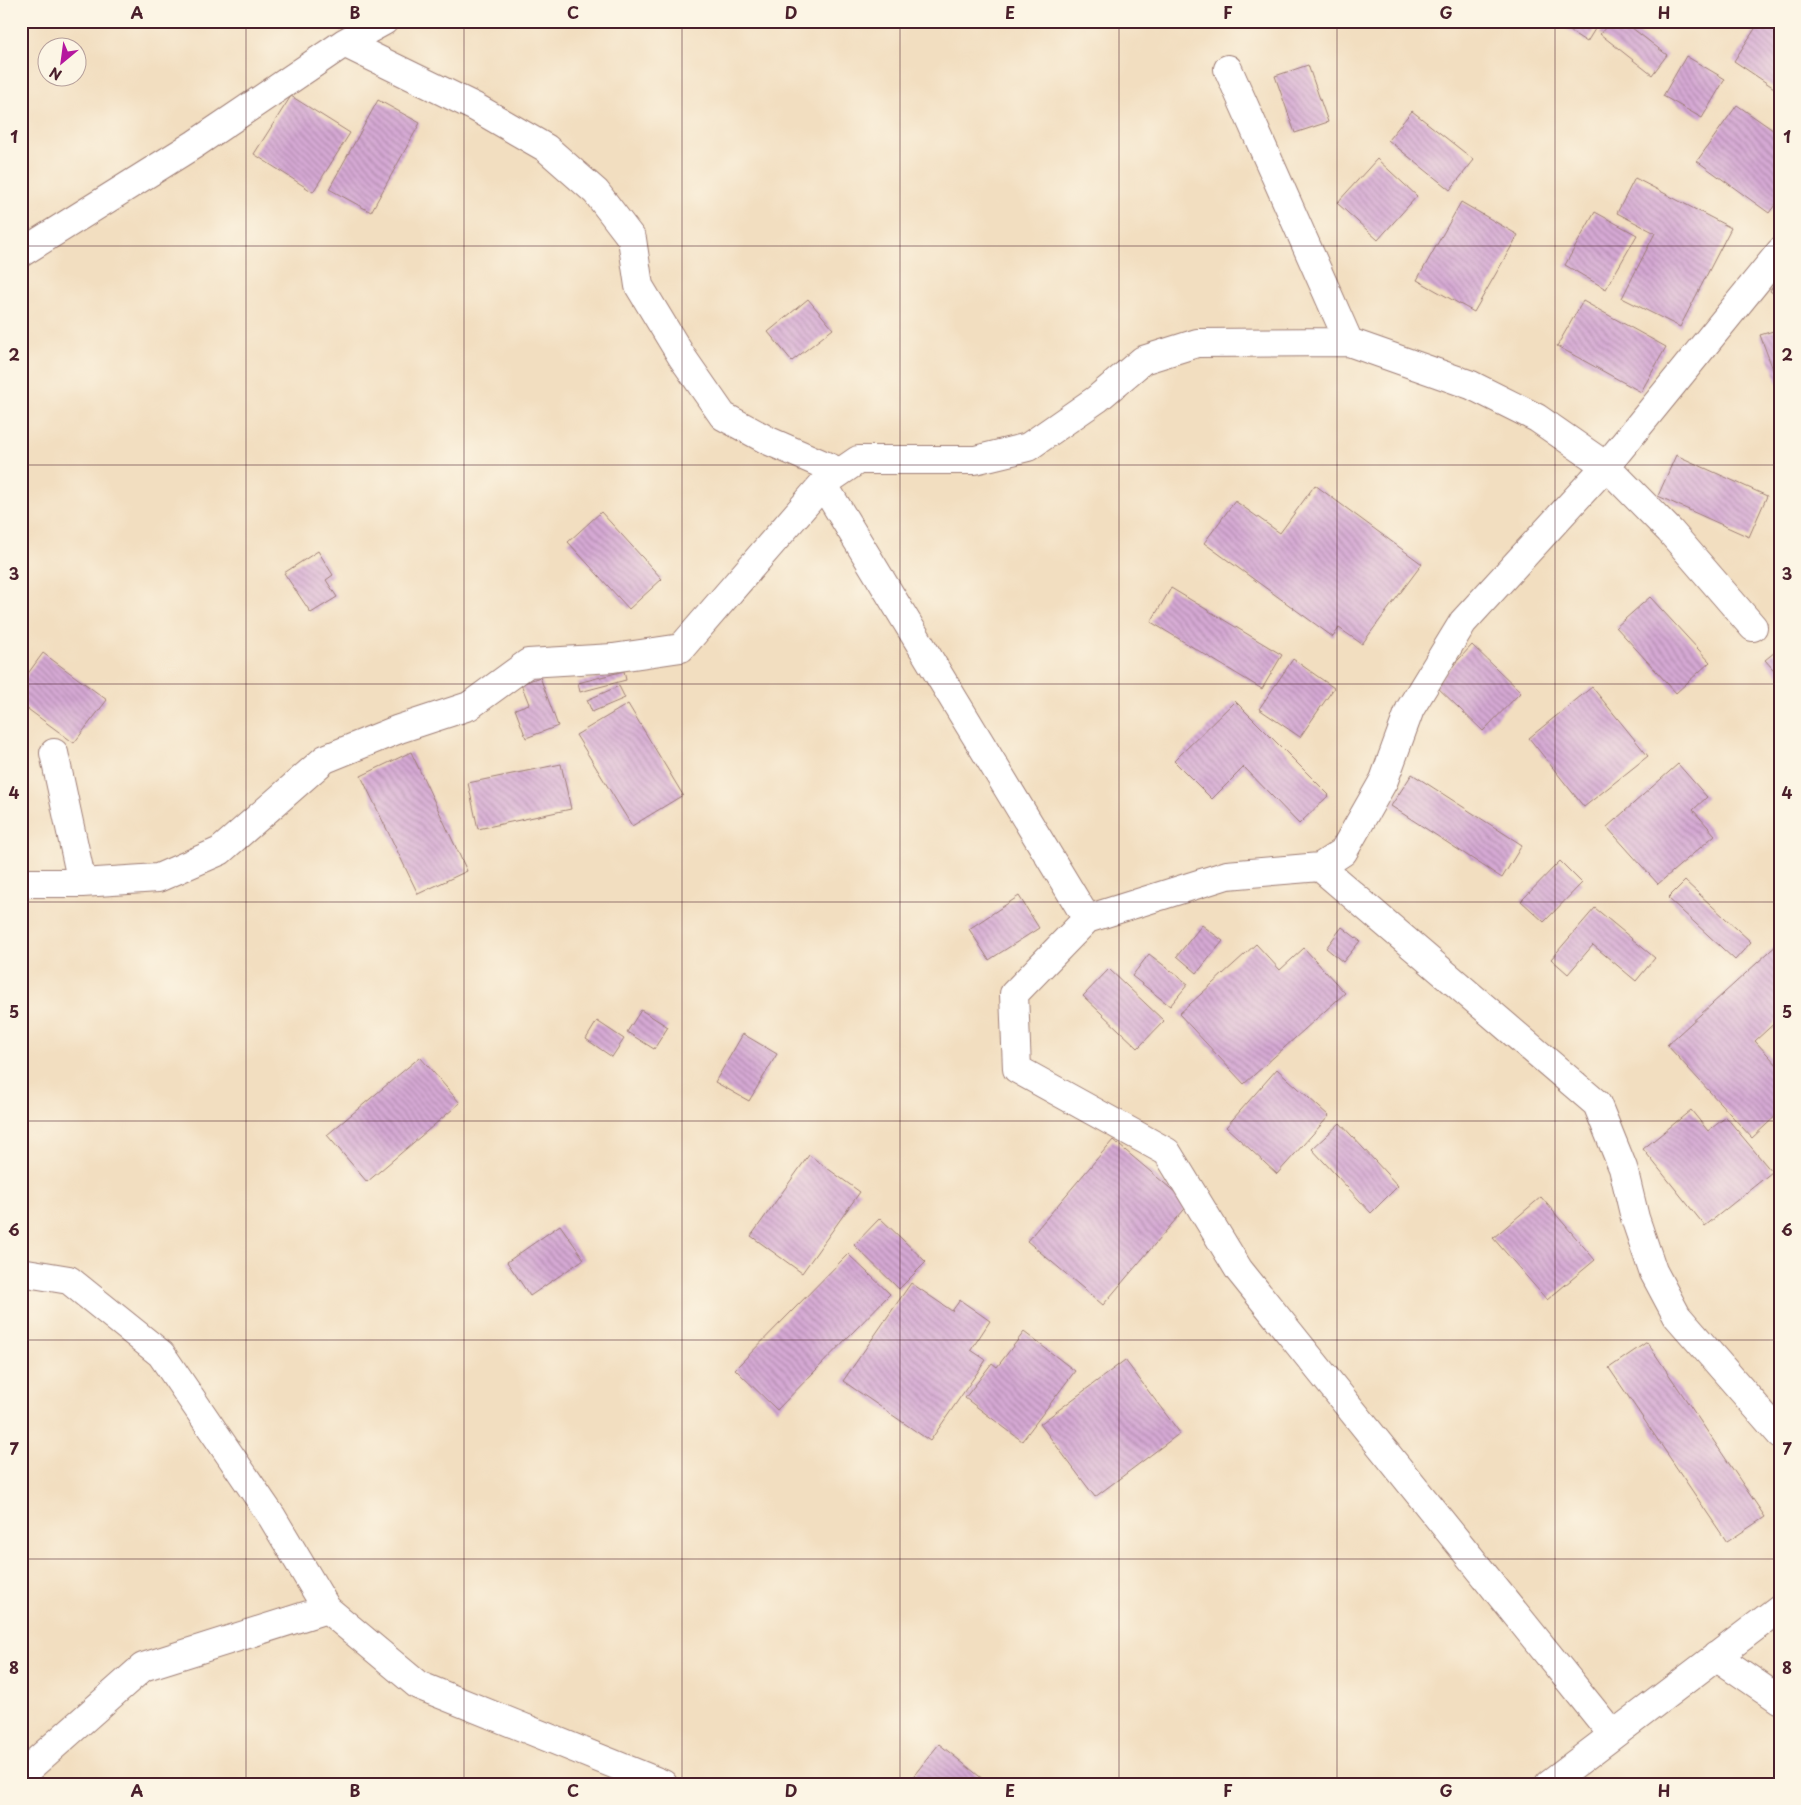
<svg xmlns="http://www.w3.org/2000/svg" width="1801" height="1805" viewBox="0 0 1801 1805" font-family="'Playpen Sans',sans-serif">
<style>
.building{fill:url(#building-back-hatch)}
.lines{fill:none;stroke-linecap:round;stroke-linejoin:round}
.minor-casing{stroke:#9e7e76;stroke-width:30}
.minor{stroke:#fff;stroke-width:28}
.grid{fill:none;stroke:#4a1f2b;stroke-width:1;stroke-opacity:0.55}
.neatline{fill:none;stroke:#4a1f2b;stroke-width:2}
.grid-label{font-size:16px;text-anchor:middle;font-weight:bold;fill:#4a1f2b}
</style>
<defs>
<pattern id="building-back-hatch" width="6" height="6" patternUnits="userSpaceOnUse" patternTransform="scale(1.25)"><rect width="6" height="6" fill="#d5a9d4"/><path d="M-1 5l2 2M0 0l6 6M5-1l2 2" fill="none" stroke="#af89ac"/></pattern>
</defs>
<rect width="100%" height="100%" fill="#fcf5e5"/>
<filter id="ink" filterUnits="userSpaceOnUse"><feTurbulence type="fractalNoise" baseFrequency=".02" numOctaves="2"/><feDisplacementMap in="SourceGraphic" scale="10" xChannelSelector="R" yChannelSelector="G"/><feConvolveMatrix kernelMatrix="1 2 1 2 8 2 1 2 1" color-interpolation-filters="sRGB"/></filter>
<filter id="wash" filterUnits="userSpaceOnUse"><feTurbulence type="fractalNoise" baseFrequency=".0096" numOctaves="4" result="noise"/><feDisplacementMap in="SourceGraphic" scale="20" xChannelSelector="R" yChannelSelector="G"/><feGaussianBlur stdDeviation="1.12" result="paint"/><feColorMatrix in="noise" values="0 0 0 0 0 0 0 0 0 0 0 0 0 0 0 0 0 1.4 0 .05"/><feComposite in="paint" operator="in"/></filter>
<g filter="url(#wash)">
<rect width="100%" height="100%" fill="#f2dec0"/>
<g id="blocks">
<path class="building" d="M1554,21H1600L1587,42Z
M1611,21H1623L1667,55L1652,75L1600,34Z
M1760,21H1780V92L1734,61Z
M1686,56L1725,79L1702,118L1663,96Z
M1308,65L1328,122L1295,133L1275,76Z
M291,96L350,133L313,192L254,154Z
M378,100L420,123L371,212L329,189Z
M1737,105L1780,135V198L1769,213L1697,161Z
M1412,111L1474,160L1450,190L1388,140Z
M1377,159L1417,196L1378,240L1337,203Z
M1635,178L1731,228L1680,327L1622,298L1655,233L1617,213Z
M1461,202L1518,235L1474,312L1417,280Z
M1595,212L1637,235L1606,289L1565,265Z
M1780,275V298L1770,291Z
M808,299L833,329L792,361L768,332Z
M1583,301L1666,347L1641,392L1557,346Z
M1780,329V388L1760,335Z
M1676,455L1767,496L1749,537L1658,496Z
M1315,485L1422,564L1362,644L1339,628L1333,637L1204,543L1235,501L1280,533Z
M601,512L662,579L629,609L568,542Z
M318,551L333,575L326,580L337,597L311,613L284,573Z
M1171,588L1282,655L1262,689L1151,622Z
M1650,597L1710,662L1676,693L1616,627Z
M1472,645L1521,692L1483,731L1435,685Z
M1780,648V677L1765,660Z
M43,653L107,700L74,743L21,704V683Z
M1293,659L1334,688L1300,737L1259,709Z
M624,671L626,680L580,692L578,683Z
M540,677L558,726L526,738L515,709L529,704L521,684Z
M619,686L625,698L592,712L587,700Z
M1592,687L1648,756L1584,807L1529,738Z
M1235,701L1329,795L1299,824L1244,767L1212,799L1174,761Z
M628,704L683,795L632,826L576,735Z
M411,752L467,871L418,894L361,776Z
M561,764L571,809L478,829L468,783Z
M1678,764L1707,797L1693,810L1715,835L1658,884L1607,827Z
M1412,774L1522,845L1502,878L1391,806Z
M1560,861L1582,883L1544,922L1521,901Z
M1685,881L1751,942L1735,960L1668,898Z
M1019,896L1039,928L989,960L969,929Z
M1595,908L1655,958L1636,981L1593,945L1568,974L1551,959Z
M1202,925L1223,941L1197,973L1177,956Z
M1342,927L1360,941L1343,962L1326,948Z
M1780,942V1018L1755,1041L1780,1068V1112L1752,1138L1667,1045Z
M1256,944L1280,970L1304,948L1345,993L1244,1084L1179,1014Z
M1149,954L1188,984L1170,1006L1132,976Z
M1109,969L1164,1021L1138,1048L1083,996Z
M641,1010L668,1027L654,1049L627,1032Z
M597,1021L624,1039L612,1057L586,1039Z
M743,1034L777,1054L749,1101L715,1082Z
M420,1057L460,1103L367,1182L327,1135Z
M1277,1069L1329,1116L1277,1174L1226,1127Z
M1691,1110L1708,1131L1726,1117L1772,1172L1705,1226L1643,1149Z
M1340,1123L1398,1186L1371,1213L1312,1149Z
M1113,1140L1189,1204L1103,1305L1027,1241Z
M809,1155L860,1192L802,1273L751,1236Z
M1541,1197L1595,1260L1547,1300L1493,1238Z
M880,1218L926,1262L899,1289L854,1245Z
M560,1225L584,1259L530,1296L507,1262Z
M848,1254L890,1294L777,1410L735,1369Z
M911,1283L952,1311L960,1300L990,1321L971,1350L986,1360L930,1441L843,1381Z
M1024,1332L1075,1371L1022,1441L965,1398L992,1363L997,1367Z
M1647,1342L1765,1517L1727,1542L1609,1368Z
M1125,1360L1180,1433L1095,1497L1040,1424Z
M939,1744L989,1784H907Z"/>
</g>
</g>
<g filter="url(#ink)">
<use href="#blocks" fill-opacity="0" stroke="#9e7e76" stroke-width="1"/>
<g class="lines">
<defs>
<path id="minor" d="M344,43L475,107L546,148L596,192L632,239L639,286L682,357L723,416L769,441L840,472
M1228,69L1349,342
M21,253L195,144L344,43L384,21
M823,484L1087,919
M54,753L82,883
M1320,867L1597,1104L1623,1168L1635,1218L1653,1271L1677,1316L1780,1434
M21,883H82L158,878L220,851L325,759L399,729L469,706L528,663L613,658L681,648L823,484L858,460H975L1028,447L1097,399L1143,360L1197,343L1349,342L1471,385L1537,418L1606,466L1670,531L1753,627
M21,1272L69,1280L161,1354L272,1517L327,1609L418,1685L663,1784
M1716,1656L1780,1700
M1613,1735L1239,1270L1167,1152L1017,1069L1014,994L1087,919L1227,875L1320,867L1343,852L1384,780L1410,709L1463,622L1606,466L1780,252
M21,1775L143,1667L327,1609
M1549,1784L1780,1608"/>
</defs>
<use href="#minor" class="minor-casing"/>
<use href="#minor" class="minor"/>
</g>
</g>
<path class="grid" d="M246,21V1784M464,21V1784M682,21V1784M900,21V1784M1119,21V1784M1337,21V1784M1555,21V1784M21,246H1780M21,465H1780M21,684H1780M21,902H1780M21,1121H1780M21,1340H1780M21,1559H1780"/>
<rect width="1801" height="1805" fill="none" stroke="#fcf5e5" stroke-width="55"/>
<g transform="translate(62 62) rotate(209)"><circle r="24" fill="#fcf5e5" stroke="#b59f9b"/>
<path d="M0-4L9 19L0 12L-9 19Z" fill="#b5179e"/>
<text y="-8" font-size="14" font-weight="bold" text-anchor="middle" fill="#4a1f2b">N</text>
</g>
<rect x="28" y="28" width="1746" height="1750" class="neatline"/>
<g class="grid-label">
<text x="137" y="19">A</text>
<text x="355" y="19">B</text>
<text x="573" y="19">C</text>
<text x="791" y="19">D</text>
<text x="1010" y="19">E</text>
<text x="1228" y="19">F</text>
<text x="1446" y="19">G</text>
<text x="1664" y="19">H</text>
<text x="14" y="143">1</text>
<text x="1787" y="143">1</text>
<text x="14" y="361">2</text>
<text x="1787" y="361">2</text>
<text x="14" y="580">3</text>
<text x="1787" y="580">3</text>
<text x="14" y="799">4</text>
<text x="1787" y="799">4</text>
<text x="14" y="1018">5</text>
<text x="1787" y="1018">5</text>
<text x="14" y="1236">6</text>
<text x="1787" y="1236">6</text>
<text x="14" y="1455">7</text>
<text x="1787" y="1455">7</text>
<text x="14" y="1674">8</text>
<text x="1787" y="1674">8</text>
<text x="137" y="1797">A</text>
<text x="355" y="1797">B</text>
<text x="573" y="1797">C</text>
<text x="791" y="1797">D</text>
<text x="1010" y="1797">E</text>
<text x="1228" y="1797">F</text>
<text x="1446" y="1797">G</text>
<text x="1664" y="1797">H</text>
</g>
</svg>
